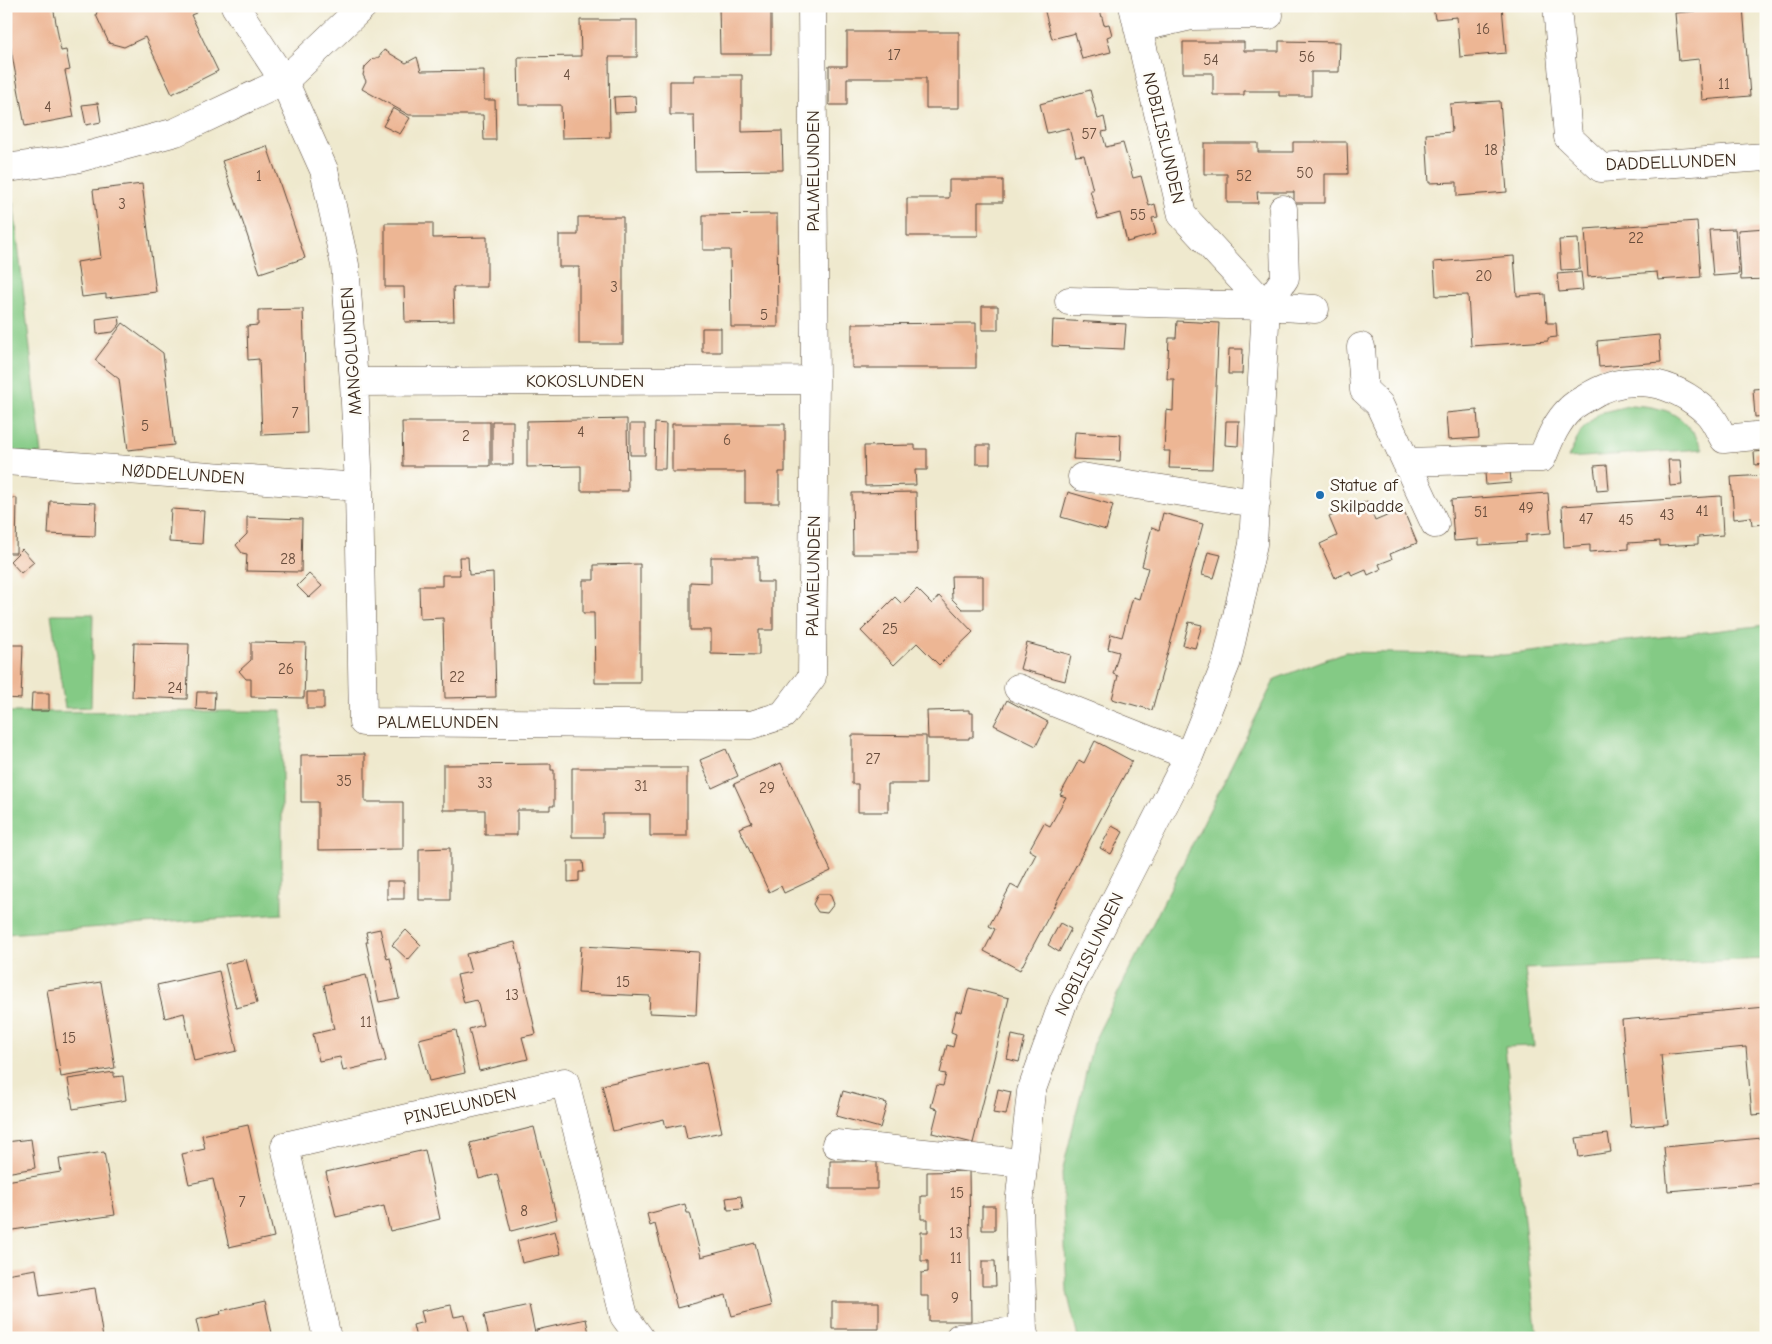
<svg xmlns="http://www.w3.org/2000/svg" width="1772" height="1344" viewBox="0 0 1772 1344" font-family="'Comic Neue',sans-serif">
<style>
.green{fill:#84ca85;stroke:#607a52}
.building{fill:#edb694}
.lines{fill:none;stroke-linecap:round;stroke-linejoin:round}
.minor-casing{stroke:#564738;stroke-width:29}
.minor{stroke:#fff;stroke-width:28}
.poi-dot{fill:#1f6fb2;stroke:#fdfcf7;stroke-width:2}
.labels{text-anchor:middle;stroke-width:5;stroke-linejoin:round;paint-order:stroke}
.number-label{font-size:15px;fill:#684d3c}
.street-label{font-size:18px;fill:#3b2a1e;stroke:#fdfcf7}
.poi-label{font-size:18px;fill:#3b2a1e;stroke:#fdfcf7;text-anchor:start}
</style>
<rect width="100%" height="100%" fill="#fdfcf7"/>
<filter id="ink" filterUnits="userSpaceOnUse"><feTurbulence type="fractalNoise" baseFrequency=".02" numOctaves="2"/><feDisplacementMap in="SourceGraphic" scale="10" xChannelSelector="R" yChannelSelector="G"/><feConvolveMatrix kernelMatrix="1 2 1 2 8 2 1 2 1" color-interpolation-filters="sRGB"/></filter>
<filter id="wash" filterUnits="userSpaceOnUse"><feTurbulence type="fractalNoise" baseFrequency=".0096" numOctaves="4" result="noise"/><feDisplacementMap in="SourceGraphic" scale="20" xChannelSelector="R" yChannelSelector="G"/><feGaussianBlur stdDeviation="1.12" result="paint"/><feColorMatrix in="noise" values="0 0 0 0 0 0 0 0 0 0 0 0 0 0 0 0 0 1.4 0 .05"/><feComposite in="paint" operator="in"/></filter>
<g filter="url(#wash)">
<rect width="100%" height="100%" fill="#efe9ce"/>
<path class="green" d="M6,182H11L42,454H6Z
M1632,405C1641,406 1651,406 1660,409C1680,413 1695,432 1703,449L1568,458L1581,431L1599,413Z
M51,614H93L91,707L65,708Z
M1766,625V959L1525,969L1534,1046L1505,1047L1537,1338H1078L1067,1292L1062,1173L1093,1043L1275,679L1345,652L1504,655Z
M282,711V914L6,934V712Z"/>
<g id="blocks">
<path class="building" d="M6,6H53L61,51L66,50L70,70L65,71L74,117L25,126L10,44H6Z
M99,6H192L196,13L191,15L218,71L172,94L145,37L124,47L109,43L96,15Z
M719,6H771V54H720Z
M1047,6H1099L1104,25L1109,24L1112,35L1107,37L1111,52L1082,59L1075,33L1052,39L1044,8Z
M1433,6H1502L1506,53L1460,57L1457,17L1435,19Z
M1743,7L1750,96L1702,100L1699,59L1679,61L1675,13Z
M580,20H637V57H609L610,137L562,138L561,105H519L518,57L581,56Z
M847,32H959V108H926V78H847V105H829V66H847Z
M1279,41L1340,42L1339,72H1311V96H1279V91H1244V95H1213V73H1183V42H1244V51H1279Z
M384,50L406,63L417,57L421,71L484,70V100H495L496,140H484L483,115H409L362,89L366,81L363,75L365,67L373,59L379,57Z
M694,75H742V132L782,131L783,170L695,171L694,115H670V81H694Z
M1090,90L1098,119L1104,117L1107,131L1102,132L1106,147L1123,143L1133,178L1141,176L1149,206L1155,204L1158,217L1152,218L1156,234L1127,242L1120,213L1098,219L1090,190H1093L1084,155L1076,156L1069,128L1047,133L1040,104Z
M635,96L636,112L615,113L614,97Z
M1500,101L1507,192L1457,196V182L1429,183L1426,134L1452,132L1450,104Z
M98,103L101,122L86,125L82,105Z
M393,108L410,118L400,134L383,126Z
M1293,142H1347L1348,174H1325V203H1294V192H1257L1258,203H1227V174H1204V143H1258V152H1293Z
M267,146L305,258L260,273L222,161Z
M949,180H1003V202H978V236H907V198H949Z
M142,184L156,292L106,298V294L82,297L77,262L101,258L93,190Z
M777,214L778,327H731L730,250H703V215Z
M578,217H623V344H579V267H559V235H578Z
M1697,221L1701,277L1658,280L1657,272L1588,277L1585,229Z
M385,223H433V238L487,237V287H453L454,321L405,322L404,287H385Z
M1766,228V279L1741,280L1738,230Z
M1735,229L1739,274L1713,276L1709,230Z
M1578,239L1580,269L1561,270L1559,240Z
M1514,256L1517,296L1545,294L1547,323H1556L1557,337L1548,338V341L1471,346L1468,295L1436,296L1434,262Z
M1581,272L1583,290L1559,292L1557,274Z
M982,306H998V330H982Z
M303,309L307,433L262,435L259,359L248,360L247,326L258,325V310Z
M119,316L120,324L113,332L97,334L96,319Z
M1053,320L1126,324L1124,349L1052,346Z
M1177,321L1219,323L1212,469L1169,468L1170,451H1164L1166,410L1173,411L1174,379H1167L1169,338H1176Z
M123,323L163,353L174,445L128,450L119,379L95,360Z
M976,323V368H852V324Z
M702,328H721V352H702Z
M1659,335L1661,362L1599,367L1597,341Z
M1229,349H1243L1242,374H1228Z
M1766,388V416L1755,417L1753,389Z
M1477,410L1479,438L1448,440L1446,413Z
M627,419L628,491H581V466L527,467V421Z
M492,421H513V465H492Z
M1226,421H1239L1238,446L1225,445Z
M402,422H490V466H403Z
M655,423L666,424L665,469H654Z
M630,424H645V455H630Z
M672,424H785V472H779V503H745V472H672Z
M1075,432L1121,435L1120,461L1073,459Z
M915,445V449H927V470H915L916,485L865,486L864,446Z
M976,445H990V464H976Z
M1766,451V464L1755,465L1754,452Z
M1668,460H1680L1682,485L1670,486Z
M1607,465L1609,490L1597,491L1594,466Z
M1510,470L1511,483L1486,485L1485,473Z
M1766,475V524L1752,525L1751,517L1734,519L1731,477Z
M916,492L917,554H853L852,493Z
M1068,492L1113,505L1106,530L1061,517Z
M1548,493L1551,533L1526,535V542L1479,545V539L1454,541L1451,500Z
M1721,496L1723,535L1698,537V544L1660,546V541L1628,543V549L1590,552V545L1564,547L1562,506Z
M6,498H17L16,553H6Z
M50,501L96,503L95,536L48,534Z
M1367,501L1375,521L1403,509L1417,543L1390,554L1392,559L1379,564L1381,569L1368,575L1366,570L1352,576L1350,571L1335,578L1320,544L1337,536L1329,517Z
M171,509L204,511L202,544L169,542Z
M1163,513L1203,524L1152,710L1112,699L1118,676L1113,674L1119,652L1108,649L1111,634L1122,637L1133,597L1139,599L1148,568L1142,566L1152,527L1159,530Z
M247,517L302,519L301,572L246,571L247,554L242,553L236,545L247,534Z
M22,549L34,562L21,573L10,561Z
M1208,552L1221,555L1214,578L1202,575Z
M459,557H468L469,575L493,573L496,697L445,698L443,618L420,619L419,586H442V575H460Z
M711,557H758V582H773V630H759V655L711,654V630H690V582L711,583Z
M640,564V683H595L594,613H583V580H594V565Z
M309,574L322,586L309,598L297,586Z
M951,576H983V609H962L952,599Z
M917,589L932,604L939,596L973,632L939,665L917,643L894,665L861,631L895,597L902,604Z
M1189,622L1202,625L1195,648L1183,645Z
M251,642L306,643L304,698L251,697V679H246L239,671L251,660Z
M134,643L189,644L187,699L132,697Z
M1027,643L1071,655L1065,681L1020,669Z
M6,645H23L21,699L6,698Z
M197,692H215L214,710L196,709Z
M307,692H324V709H307Z
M32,693H49V711H31Z
M1007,700L1048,722L1036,746L994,725Z
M969,710V713H973V737H969V739H928L927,711Z
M852,735L926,736V784H888V812H858V784H852Z
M1095,741L1132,761L1020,970L984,951L995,929L989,926L1011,885L1018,889L1036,854L1029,850L1044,823L1050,826L1066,797L1060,795L1079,760L1084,763Z
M726,749L738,776L712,788L700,760Z
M365,754V802H403V849L318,850V802H301V755Z
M781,763L831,871L784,893L781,886L769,892L739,828L752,823L734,784Z
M551,764V770H554V806H550V810H517V835H485V810H443V765Z
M572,768H687V836H650V814H603V837H572Z
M1112,826L1123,832L1111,854L1100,848Z
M450,848V900H419V849Z
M568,861H583L584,872H579V881L568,882Z
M387,881H404V899H387Z
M818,894H830L834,904L827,913L818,912L813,904Z
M1060,923L1071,929L1059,952L1048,945Z
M380,929L387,959L390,958L399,998L379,1002L366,942H368L366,932Z
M406,930L421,945L408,960L392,945Z
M515,942L536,1034L522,1037L528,1059L479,1071L469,1029L483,1025L477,1000L464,1003L457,975L471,972L466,954Z
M581,946L699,952L696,1015L649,1013L650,996L578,993Z
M246,959L257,1003L236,1008L225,964Z
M219,971L237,1051L194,1061L184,1013L165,1018L157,985Z
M366,975L386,1061L343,1071L340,1057L319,1061L313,1034L334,1029L324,985Z
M101,982L115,1068L61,1077L47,990Z
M969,988L1009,998L973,1143L932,1133L938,1109L931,1107L937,1085L943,1086L946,1074L940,1073L947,1045L953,1047L956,1034L951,1032L956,1011L962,1012Z
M1766,1007V1114L1752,1115L1746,1047L1661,1055L1668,1124L1631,1127L1622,1020Z
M456,1030L465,1073L429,1081L419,1039Z
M1012,1035L1025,1038L1019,1062L1007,1059Z
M706,1062L722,1132L687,1139L684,1124L666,1128L664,1119L613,1131L602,1085Z
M114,1072V1077L123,1076L126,1100L73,1109L68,1079Z
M998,1089L1011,1092L1006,1115L993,1113Z
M843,1091L887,1103L880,1128L836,1116Z
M248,1125L274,1237L229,1247L213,1179L189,1184L182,1154L205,1149L202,1135Z
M534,1127L557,1219L511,1231L497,1174L479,1179L470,1143Z
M1608,1134L1611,1152L1579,1157L1576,1138Z
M1762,1138L1766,1183L1668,1191L1664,1147Z
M31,1139L35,1168L6,1173V1142Z
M425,1150L440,1219L390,1231L384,1206L336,1217L326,1172Z
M104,1152L115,1215L6,1231V1181L61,1172L59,1159Z
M830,1161H877V1189H830Z
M969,1171L971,1321H929V1296H921V1273L928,1272V1261H921V1232H928V1219H921V1196H927V1172Z
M741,1196L743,1209L728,1210L726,1198Z
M685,1204L687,1213H690L701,1257L755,1243L771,1306L732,1316L726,1295L677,1308L655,1224L650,1226L647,1214Z
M982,1206H995V1230H982Z
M555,1231L561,1254L522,1263L517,1241Z
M982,1261H995L996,1286H982Z
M36,1269L40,1296L95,1288L103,1338H7L6,1274Z
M265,1301L273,1338H200L196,1320L221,1314L220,1311Z
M832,1302H879V1329H832Z
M451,1305L454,1317L465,1315L470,1335L459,1338H416L413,1325L424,1322L421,1311Z
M529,1305L535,1333L515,1338H489L484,1315Z
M586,1319L590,1338H538L536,1330Z"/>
</g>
</g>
<g filter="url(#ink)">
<use href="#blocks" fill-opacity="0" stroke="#564738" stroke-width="1"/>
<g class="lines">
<defs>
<path id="minor" d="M235,6L284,81L324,170L345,265L354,382L359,487L363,722L751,725L783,715L812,677L815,380L812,6
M1557,6L1568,137L1601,168L1766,157
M1138,28L1191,16L1269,15
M6,168L75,159L176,132L284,81L363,6
M1069,301L1266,306L1315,309
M1266,306L1285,278L1283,209
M1361,347L1364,390L1379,404L1435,524
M354,382L815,380
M6,461L359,487
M1406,462L1542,458C1549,441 1556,422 1570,409C1575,404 1581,401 1586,398C1628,371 1673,380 1708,413C1715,420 1719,431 1724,439L1766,435
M1082,477L1256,503
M1018,688L1189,756
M836,1144L1023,1163
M327,1338L285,1146L565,1082L624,1316L640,1338
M959,1338L1023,1330
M1025,1338L1023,1330L1019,1205L1031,1092L1064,1000L1189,756L1227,661L1253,544L1266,306L1182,215L1133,6"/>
</defs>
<use href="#minor" class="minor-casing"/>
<use href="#minor" class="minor"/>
</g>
</g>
<circle class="poi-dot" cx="1320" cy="495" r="5"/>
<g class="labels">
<g class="number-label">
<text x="1483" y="34">16</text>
<text x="894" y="60">17</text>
<text x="1307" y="62">56</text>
<text x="1211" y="65">54</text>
<text x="567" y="80">4</text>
<text x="1724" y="89">11</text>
<text x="48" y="112">4</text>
<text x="1089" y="139">57</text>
<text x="1491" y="155">18</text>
<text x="1305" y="178">50</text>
<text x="259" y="181">1</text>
<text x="1244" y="181">52</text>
<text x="122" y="209">3</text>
<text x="1138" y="220">55</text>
<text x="1636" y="243">22</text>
<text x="1484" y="281">20</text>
<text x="614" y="292">3</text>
<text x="764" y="320">5</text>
<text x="295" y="418">7</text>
<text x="145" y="431">5</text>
<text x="581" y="437">4</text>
<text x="466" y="441">2</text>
<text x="727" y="445">6</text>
<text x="1526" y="513">49</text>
<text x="1702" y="516">41</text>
<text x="1481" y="517">51</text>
<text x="1667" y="520">43</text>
<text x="1586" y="524">47</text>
<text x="1626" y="525">45</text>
<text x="288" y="564">28</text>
<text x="890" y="634">25</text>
<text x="286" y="674">26</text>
<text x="457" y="682">22</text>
<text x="175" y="693">24</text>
<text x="873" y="764">27</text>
<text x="344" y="786">35</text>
<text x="485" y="788">33</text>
<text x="641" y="791">31</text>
<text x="767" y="793">29</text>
<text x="623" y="987">15</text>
<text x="512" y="1000">13</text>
<text x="366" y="1027">11</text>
<text x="69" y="1043">15</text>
<text x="957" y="1198">15</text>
<text x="242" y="1207">7</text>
<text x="524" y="1216">8</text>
<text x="956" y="1238">13</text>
<text x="956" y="1263">11</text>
<text x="955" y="1303">9</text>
</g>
<g class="street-label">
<text transform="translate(1164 138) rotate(77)" y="6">NOBILISLUNDEN</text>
<text transform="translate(1671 162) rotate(-2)" y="6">DADDELLUNDEN</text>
<text transform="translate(813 171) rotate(-90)" y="6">PALMELUNDEN</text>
<text transform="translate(351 351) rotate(-94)" y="6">MANGOLUNDEN</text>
<text x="585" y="387">KOKOSLUNDEN</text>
<text transform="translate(183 474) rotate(4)" y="6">NØDDELUNDEN</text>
<text transform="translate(813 576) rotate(-89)" y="6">PALMELUNDEN</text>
<text x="438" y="728">PALMELUNDEN</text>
<text transform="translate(1089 954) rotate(-64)" y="6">NOBILISLUNDEN</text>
<text transform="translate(460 1106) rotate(-13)" y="6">PINJELUNDEN</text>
</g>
<g class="poi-label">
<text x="1330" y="491">Statue af<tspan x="1330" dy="21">Skilpadde</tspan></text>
</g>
</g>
<rect width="1772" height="1344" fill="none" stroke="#fdfcf7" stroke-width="25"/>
</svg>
